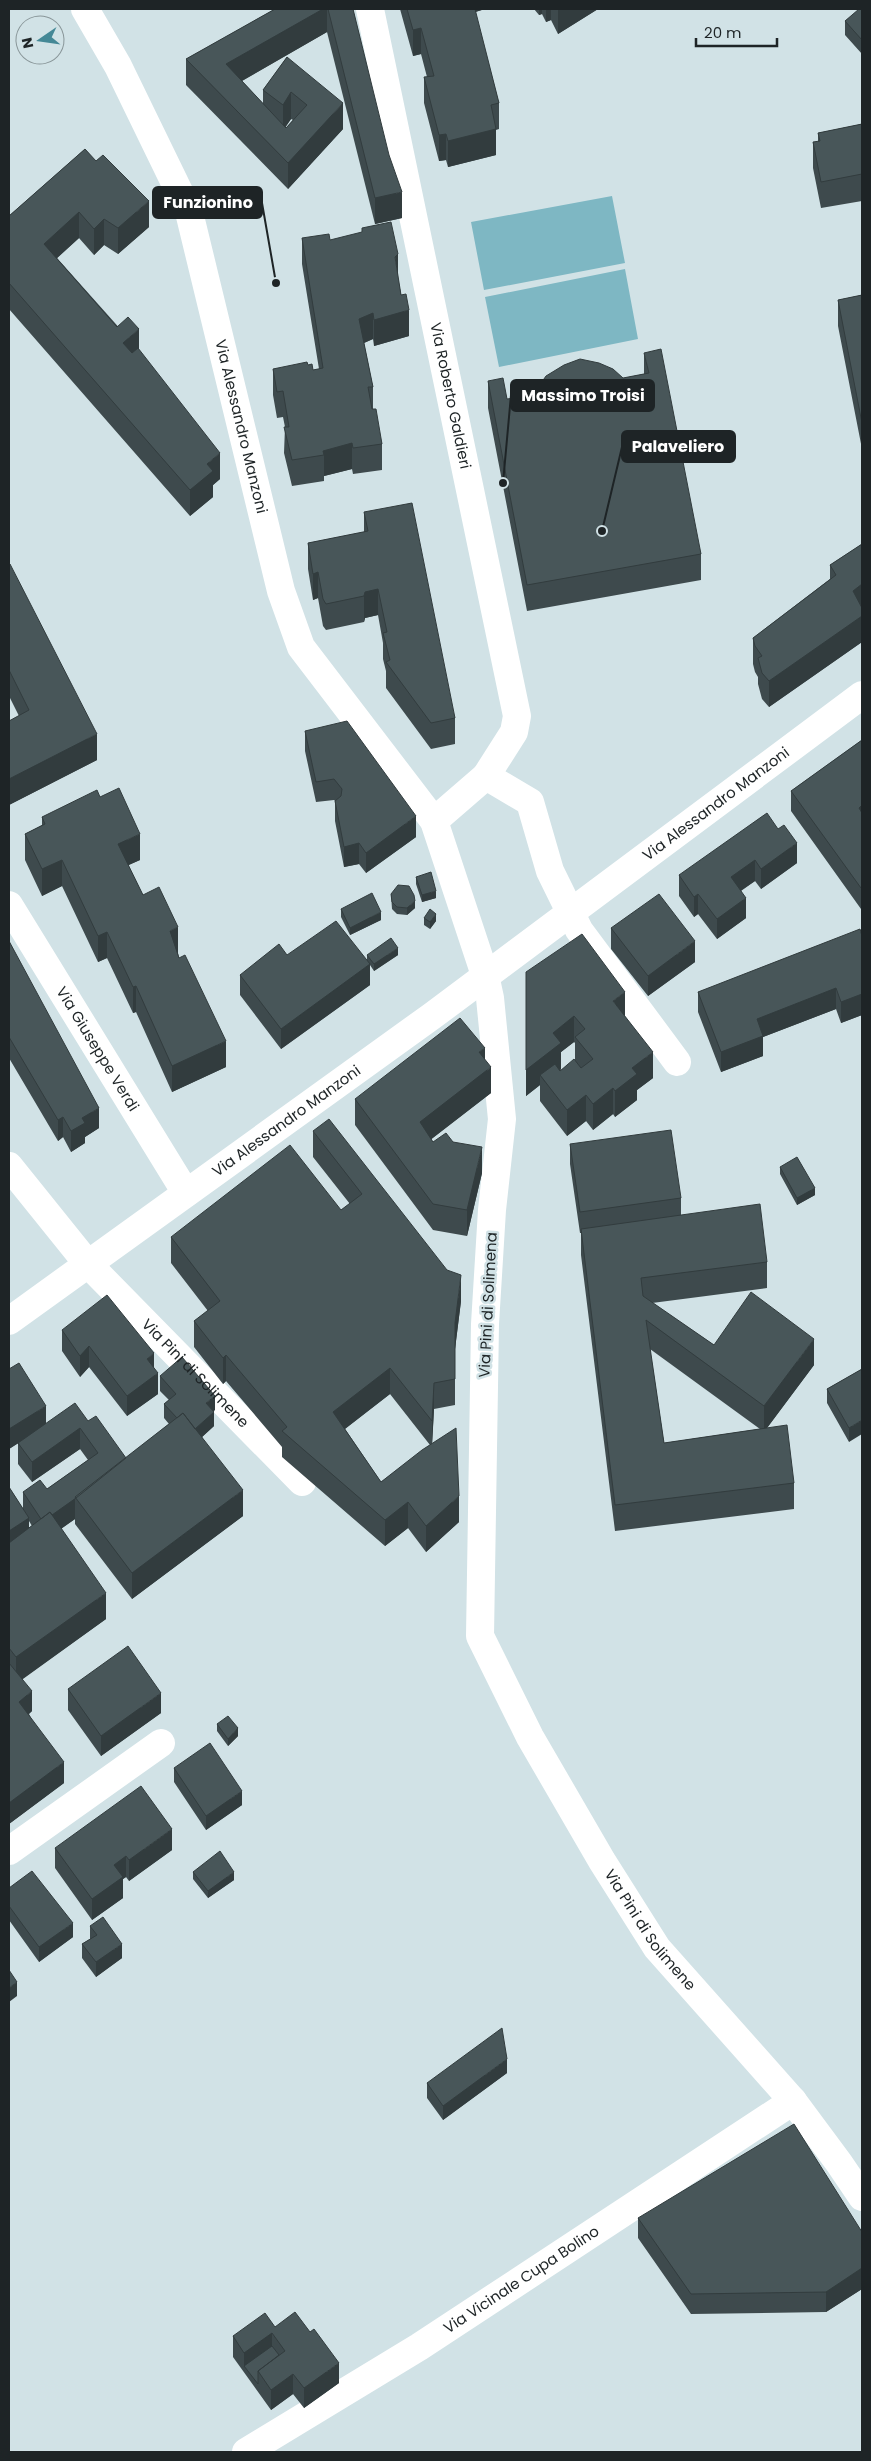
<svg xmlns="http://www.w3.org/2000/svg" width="871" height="2461" viewBox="0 0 871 2461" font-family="Poppins,sans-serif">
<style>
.green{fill:#7eb7c3}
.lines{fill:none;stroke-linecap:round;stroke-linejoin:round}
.minor{stroke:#fff;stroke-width:28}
.tertiary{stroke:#fff;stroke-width:28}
.wall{fill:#3e4a4d;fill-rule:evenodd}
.shaded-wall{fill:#323c3e}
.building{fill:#485659;stroke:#323c3e}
.labels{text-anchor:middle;stroke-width:5;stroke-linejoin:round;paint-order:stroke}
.street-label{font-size:15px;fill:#1e2426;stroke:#d1e2e6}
.leader{fill:none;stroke:#1e2426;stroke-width:2}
.callout-dot{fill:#1e2426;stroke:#d1e2e6;stroke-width:2}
.callout{fill:#1e2426;stroke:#1e2426;stroke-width:2}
.callout-label{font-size:16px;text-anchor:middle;font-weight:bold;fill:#fff}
</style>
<rect width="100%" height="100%" fill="#d1e2e6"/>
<path class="green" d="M612,196L625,263L484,290L471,222Z
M625,269L638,339L499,367L485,297Z"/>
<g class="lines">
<g class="minor">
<path id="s1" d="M85,9L118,66L189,212L281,591L301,647L434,821L485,975L490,998L502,1119L492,1210L485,1324L480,1636L530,1737L602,1861L657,1948L793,2101L839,2163L862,2197"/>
<path id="s2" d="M370,9L517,716L514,732L486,776"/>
<path d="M434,821L486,776L530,802L550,871L579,930L677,1062"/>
<path id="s3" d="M9,905L186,1193"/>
<path id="s4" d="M9,1166L87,1263L302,1482"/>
<path d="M9,1851L161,1743"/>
<path id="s5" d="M246,2452L419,2347L793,2101"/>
</g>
<path class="tertiary" id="s6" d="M9,1321L432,1016L862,695"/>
</g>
<path class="wall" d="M275,9H353L402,218L375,224L327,32L242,81L263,104V90L287,57L343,129L288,189L186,85V59ZM291,119L293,120L286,128L285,127Z
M400,9H485L475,12L499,103V129L496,130V155L448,167L446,160L439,161L424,103V77H427L421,54L413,56Z
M534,9H598L558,34L551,20L546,22L542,14L539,15Z
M862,9V54L845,35V21Z
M862,124V201L821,208L813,168V142H818V133Z
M85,149L149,227L118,254L104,245L94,255L79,238L57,258L139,350L220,479L213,485V497L190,516L9,309V216Z
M302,238L330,240L398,278L409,336L374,346L373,339L364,343L373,387V409L382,444V470L353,474L352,469L324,476V481L292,486L284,453L285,427L283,417L277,418L273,395V369L308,365L313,370L319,369L302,264Z
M862,295V449L838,326V300Z
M644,353L701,554V580L527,611L488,408V381L507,399L532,396L644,374Z
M364,512L455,718V744L431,749L386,688V671L383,659V643L378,615L365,618L364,622L326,630L323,626L318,598L313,600L308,569V543L364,532Z
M862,544V642L769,707L762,699L758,684V677L755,672L753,664V638L830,579V565Z
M9,565L97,760L9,805V721L19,716L9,696Z
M305,731L416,837L366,873L359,864L344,867L335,821V801L334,800L316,802L305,751Z
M862,740V908L861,909L791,811V791Z
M100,797L140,860L128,865L143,895L178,953L179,958L226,1067L172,1092L136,1012L133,1013L107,958L98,962L62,886L42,896L25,860V834L42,825V817Z
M778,829L797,863L761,889L755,881L741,891L746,918L717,939L698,914L694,917L679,896V875Z
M416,877L436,898L422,902L416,884Z
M391,894L415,908L407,915L397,914L392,909Z
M341,909L381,920L350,935L341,917Z
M424,918L436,921L430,929L424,925Z
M611,928L695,962L648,996L611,949Z
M862,936V1015L841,1023L836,1009L763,1037V1056L721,1072L698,1012V992Z
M9,941L99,1128L85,1137V1143L71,1152L63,1137L58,1141L9,1058Z
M287,955L367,961V955H398L374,971L370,965V985L281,1049L240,995V975Z
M526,972L625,1017L653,1078L637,1090V1100L615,1117L613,1114L593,1130L586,1121L567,1136L540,1101V1085L526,1096ZM574,1042L575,1043V1061L560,1071L561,1069V1052Z
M485,1060L491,1093L431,1139L433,1142H453L482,1173L467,1236L433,1230L355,1125V1099Z
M313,1131L461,1301L455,1349V1405L434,1409L432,1443L459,1522L426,1552L408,1528L385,1546L282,1457V1447L226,1381L223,1384L194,1347V1321L208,1311L171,1263V1237L341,1210L350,1204L313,1157ZM390,1394L430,1445L381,1482L345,1429Z
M570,1144L681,1198V1215L767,1262V1288L652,1303L714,1345L814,1365L767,1428L794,1483V1509L615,1531L581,1255V1233H580L570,1164ZM650,1349L760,1429L664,1443Z
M780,1167L815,1195L797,1205L780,1174Z
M62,1330L154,1368L158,1394L127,1416L89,1367L80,1377L62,1351Z
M9,1369L46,1424L88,1421L126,1458L169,1424L164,1418V1404L169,1400L160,1391V1376L215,1410L213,1411L214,1426L202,1437L243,1516L132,1599L75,1524V1519L61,1529L106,1619L22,1679L32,1711L29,1714L64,1783L9,1824V1487L23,1509V1492L47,1489L88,1460L80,1449L32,1482L18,1464V1443L9,1449ZM29,1521L32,1526L29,1528Z
M862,1369L849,1442L827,1403V1389Z
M68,1689L161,1713L101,1756L68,1710Z
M217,1724L238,1736L228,1746L217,1731Z
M174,1768L242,1805L206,1830L174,1782Z
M55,1848L172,1850L129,1881L126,1877L123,1879V1898L92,1920L55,1868Z
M193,1872L234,1880L208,1898L193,1879Z
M9,1888L73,1937L39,1962L9,1920Z
M90,1926L122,1958L96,1977L82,1958V1944L90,1939Z
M507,2073L443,2120L427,2098V2083Z
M638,2218L862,2232V2289L826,2312L691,2314L638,2238Z
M275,2327L339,2383L304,2408L293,2394L271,2410L233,2357V2336Z"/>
<path class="shaded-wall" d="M323,9H327V32L226,90V64Z
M469,9H485L469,14Z
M539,9H542V14L539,15Z
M546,9H551V20L546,22Z
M558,9H598L558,34Z
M421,28V54L413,56V30Z
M291,92V119L283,131V105Z
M343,103V129L288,189V163Z
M496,129V155L448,167V141Z
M446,134V160L439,161V135Z
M402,192V218L375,224V198Z
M149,201V227L118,254V228Z
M79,212V238L44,270V244Z
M104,219V245L94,255V229Z
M398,254V280L395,257Z
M409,310V336L374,346V320Z
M373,313V339L359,345V319Z
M139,329V355L123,369V343Z
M352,443V469L324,476V455L323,451Z
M220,453V479L213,485V497L190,516V490L207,464Z
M318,572V598L313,600V574Z
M862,584V610L853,591Z
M378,589V615L365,618L364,622V596L365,592Z
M862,616V642L769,707V681Z
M97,734V760L9,805V779Z
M862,805V826L859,808Z
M416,816V837L366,873V853Z
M140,834V860L118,870V844Z
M359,843V864L344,867V847Z
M797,843V863L761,889V869Z
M62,860V886L42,896V869Z
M755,860V881L731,897V877Z
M861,888H862V908L861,909Z
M436,891V898L422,902V895Z
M698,894V914L694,917V897Z
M746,898V918L717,939V919Z
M415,901V908L407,915V908Z
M381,912V920L350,935V928Z
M436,914V921L430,929V922Z
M178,927V953L170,957V931Z
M107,932V958L98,962V936Z
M695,941V962L648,996V976Z
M398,948V955L374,971V964Z
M370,964V985L281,1049V1029Z
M136,986V1012L133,1013V987Z
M836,988V1009L763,1037V1056L721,1072V1052L757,1019Z
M625,992V1018L613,1001Z
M862,994V1015L841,1023V1002Z
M574,1016V1042L561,1052V1069L545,1082L540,1075V1085L526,1096V1070L553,1033Z
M226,1041V1067L172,1092V1066Z
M485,1048V1072L491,1067V1093L420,1148V1122L479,1052Z
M653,1052V1078L637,1090V1100L615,1117V1091L632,1068Z
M613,1088V1114L593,1130V1104Z
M586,1095V1121L567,1136V1110Z
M99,1108V1128L85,1137V1143L71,1152V1131L82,1118Z
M63,1117V1137L58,1141V1120Z
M482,1147V1173L467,1236V1210Z
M815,1188V1195L797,1205V1198Z
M461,1275V1301L455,1349V1405V1323Z
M814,1339V1365L764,1432V1406Z
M89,1346V1367L80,1377V1356Z
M154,1353V1373L147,1359Z
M226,1355V1381L223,1384V1358Z
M390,1368V1394L333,1438V1412Z
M158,1373V1394L127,1416V1396Z
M434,1383V1409L432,1447V1421Z
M215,1396V1410L206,1417V1403Z
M46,1406V1426L9,1449V1429Z
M214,1412V1426L190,1448V1434Z
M862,1420V1434L849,1442V1428Z
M80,1428V1449L32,1482V1462Z
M243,1490V1516L132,1599V1573Z
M459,1496V1522L426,1552V1526Z
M75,1498V1519L43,1541V1521Z
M408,1502V1528L385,1546V1520Z
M29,1518V1533L9,1545V1531Z
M106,1593V1619L16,1684V1657Z
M32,1691V1711L19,1722V1702Z
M161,1693V1713L101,1756V1736Z
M238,1728V1736L228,1746V1739Z
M64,1762V1783L9,1824V1803Z
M242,1791V1805L206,1830V1816Z
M172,1829V1850L129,1881V1860Z
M126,1856V1877L123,1879V1898L92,1920V1899L114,1865Z
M234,1872V1880L208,1898V1891Z
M73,1923V1937L39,1962V1947Z
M122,1944V1958L96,1977V1962Z
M17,1982V1996L9,2002V1988Z
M507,2059V2073L443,2120V2106Z
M862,2268V2289L826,2312V2292Z
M272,2333V2353L244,2366V2353Z
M339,2363V2383L304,2408V2388Z
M293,2374V2394L271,2410V2390Z"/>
<path class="building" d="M275,9H323L226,64L286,128L307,105L291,92L283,105L263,90L287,57L343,103L288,163L186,59Z
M328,9H353L389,155L402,192L375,198Z
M407,9H475L499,103L491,105L496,129L448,141L446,134L439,135L424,77L434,76L421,28L413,30Z
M859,9H862V40L845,21Z
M862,124V174L821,182L813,142L820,141L818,133Z
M85,149L96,161L103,155L149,201L118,228L104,219L94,229L79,212L44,244L117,327L128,317L139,329L123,343L132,353L138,348L220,453L207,464L213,471L190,490L9,283V216Z
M391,222L398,254L395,257L401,295L406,294L409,310L374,320L373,313L359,319L373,387H368L372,409H376L382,444L353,448L352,443L323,451L324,455L292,460L284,427H289L283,391L277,392L273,369L307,362L308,365L312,364L313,370L323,368L302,238L329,234L330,240L362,232V228Z
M862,295V423L838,300Z
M661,349L701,554L527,585L488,381L503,378L507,399L532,396L546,376L564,365L580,359L599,363L613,369L623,378L649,373L644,353Z
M412,503L455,718L431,723L386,662L390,660L383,633L387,632L378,589L365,592L364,596L326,604L323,599L318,572L313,574L308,543L368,531L364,512Z
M862,544V584L853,591L862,608V616L769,681L762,673L758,658L762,656L755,646L753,638L836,575L830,565Z
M10,564L97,734L9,779V721L29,710L9,670V565Z
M347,721L416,816L366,853L359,843L344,847L335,801L341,796L342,789L334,779L316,782L305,731Z
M862,740V805L859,808L862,813V888H861L791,791Z
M119,788L140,834L118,844L143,895L159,887L178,927L170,931L179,958L185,955L226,1041L172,1066L136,986L133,987L107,932L98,936L62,860L42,869L25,834L45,824L42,817L97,790L100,797Z
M767,813L778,829L784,825L797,843L761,869L755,860L731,877L746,898L717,919L698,894L694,897L679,875Z
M431,872L436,891L422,895L416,877Z
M398,885L409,886L414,895L415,901L407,908L397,907L392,902L391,894Z
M372,893L381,912L350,928L341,909Z
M659,894L695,941L648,976L611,928Z
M430,909L436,914L430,922L424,918Z
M336,921L370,964L281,1029L240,975L279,944L287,955Z
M860,929L862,936V994L841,1002L836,988L757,1019L763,1036L721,1052L698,992Z
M582,934L625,992L613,1001L653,1052L632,1068L637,1074L615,1091L613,1088L593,1104L586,1095L567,1110L540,1075L555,1064L560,1071L574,1059L581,1068L593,1059L575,1037L585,1029L574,1016L553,1033L561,1043L526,1070V972Z
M391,938L398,948L374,964L367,955Z
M9,941L99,1108L82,1118L85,1123L71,1131L63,1117L58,1120L9,1037Z
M460,1018L485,1048L479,1052L491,1067L420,1122L433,1142L446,1133L453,1142L482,1147L467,1210L433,1204L355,1099Z
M329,1119L447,1270L461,1275L455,1323V1379L434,1383L432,1421L390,1368L333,1412L381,1482L422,1450L456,1428L459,1496L426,1526L408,1502L385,1520L282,1431L287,1427L226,1355L223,1358L194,1321L220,1301L171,1237L290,1145L341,1210L362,1194L313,1131Z
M671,1130L681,1198L580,1212L570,1144Z
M797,1157L815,1188L797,1198L780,1167Z
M760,1204L767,1262L641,1278L643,1296L714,1345L751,1292L814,1339L764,1406L646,1320L664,1443L787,1425L794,1483L615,1505L581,1229Z
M107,1295L154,1353L147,1359L158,1373L127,1396L89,1346L80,1356L62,1330Z
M182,1357L215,1396L206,1403L214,1412L195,1429L183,1413L177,1418L164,1404L176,1394L160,1376Z
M19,1363L46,1406L9,1429V1369Z
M862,1369V1420L849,1428L827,1389Z
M75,1403L88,1421L96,1416L126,1458L76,1498L52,1515L50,1512L41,1519L23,1492L40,1480L47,1489L98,1453L80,1428L32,1462L18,1443Z
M183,1413L243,1490L132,1573L75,1497Z
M9,1487L29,1518L9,1531Z
M50,1512L106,1593L16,1657L9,1648V1543Z
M128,1646L161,1693L101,1736L68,1689Z
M9,1663L32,1691L19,1702L64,1762L9,1803Z
M228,1716L238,1728L228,1739L217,1724Z
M210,1743L242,1791L206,1816L174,1768Z
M141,1786L172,1829L129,1860L126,1856L114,1865L123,1877L92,1899L55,1848Z
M220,1851L234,1872L208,1891L193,1872Z
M32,1871L73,1923L39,1947L9,1906V1888Z
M103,1917L122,1944L96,1962L82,1944L97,1935L90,1926Z
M9,1970L17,1982L9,1988Z
M502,2028L507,2059L443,2106L427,2083Z
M794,2124L862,2232V2268L826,2292L691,2294L638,2218Z
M295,2312L310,2332L314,2329L339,2363L304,2388L293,2374L271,2390L258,2371L285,2351L272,2333L244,2353L233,2336L265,2313L275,2327Z
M272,2346L279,2355L258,2371V2384L244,2366Z"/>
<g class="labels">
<g class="street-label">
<text dy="5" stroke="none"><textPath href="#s2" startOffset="395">Via Roberto Galdieri</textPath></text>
<text dy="5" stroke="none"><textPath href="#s1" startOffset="449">Via Alessandro Manzoni</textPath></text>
<text dy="5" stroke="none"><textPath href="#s6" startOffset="876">Via Alessandro Manzoni</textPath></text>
<text dy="5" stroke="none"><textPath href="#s3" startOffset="169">Via Giuseppe Verdi</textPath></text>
<text dy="5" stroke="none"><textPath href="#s6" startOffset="342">Via Alessandro Manzoni</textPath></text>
<text transform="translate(488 1305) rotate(-87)" y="5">Via Pini di Solimena</text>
<text dy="5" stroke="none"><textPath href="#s4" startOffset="279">Via Pini di Solimene</textPath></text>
<text dy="5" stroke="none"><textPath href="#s1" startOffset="2062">Via Pini di Solimene</textPath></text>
<text dy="5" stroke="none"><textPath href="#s5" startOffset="325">Via Vicinale Cupa Bolino</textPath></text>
</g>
</g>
<path class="leader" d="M276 283L262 203M503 483L511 395M602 531L622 447"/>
<g class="callout-dot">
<circle cx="276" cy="283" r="5"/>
<circle cx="503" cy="483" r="5"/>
<circle cx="602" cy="531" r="5"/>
</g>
<g class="callout">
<rect x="153" y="187" width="109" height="31" rx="5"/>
<rect x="511" y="380" width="143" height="31" rx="5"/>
<rect x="622" y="431" width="113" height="31" rx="5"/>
</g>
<g class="callout-label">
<text x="208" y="208">Funzionino</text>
<text x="583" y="401">Massimo Troisi</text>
<text x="678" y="452">Palaveliero</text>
</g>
<rect width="871" height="2461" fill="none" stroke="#1e2426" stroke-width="20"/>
<g transform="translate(40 40) rotate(257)"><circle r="24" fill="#d1e2e6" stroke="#899699"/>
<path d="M0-4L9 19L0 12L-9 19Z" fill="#448896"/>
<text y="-8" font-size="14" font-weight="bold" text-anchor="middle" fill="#1e2426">N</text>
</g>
<path d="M696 38v8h81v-8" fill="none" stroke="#1e2426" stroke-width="2.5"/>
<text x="704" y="38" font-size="15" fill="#1e2426" stroke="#d1e2e6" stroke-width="4" paint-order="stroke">20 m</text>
</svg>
